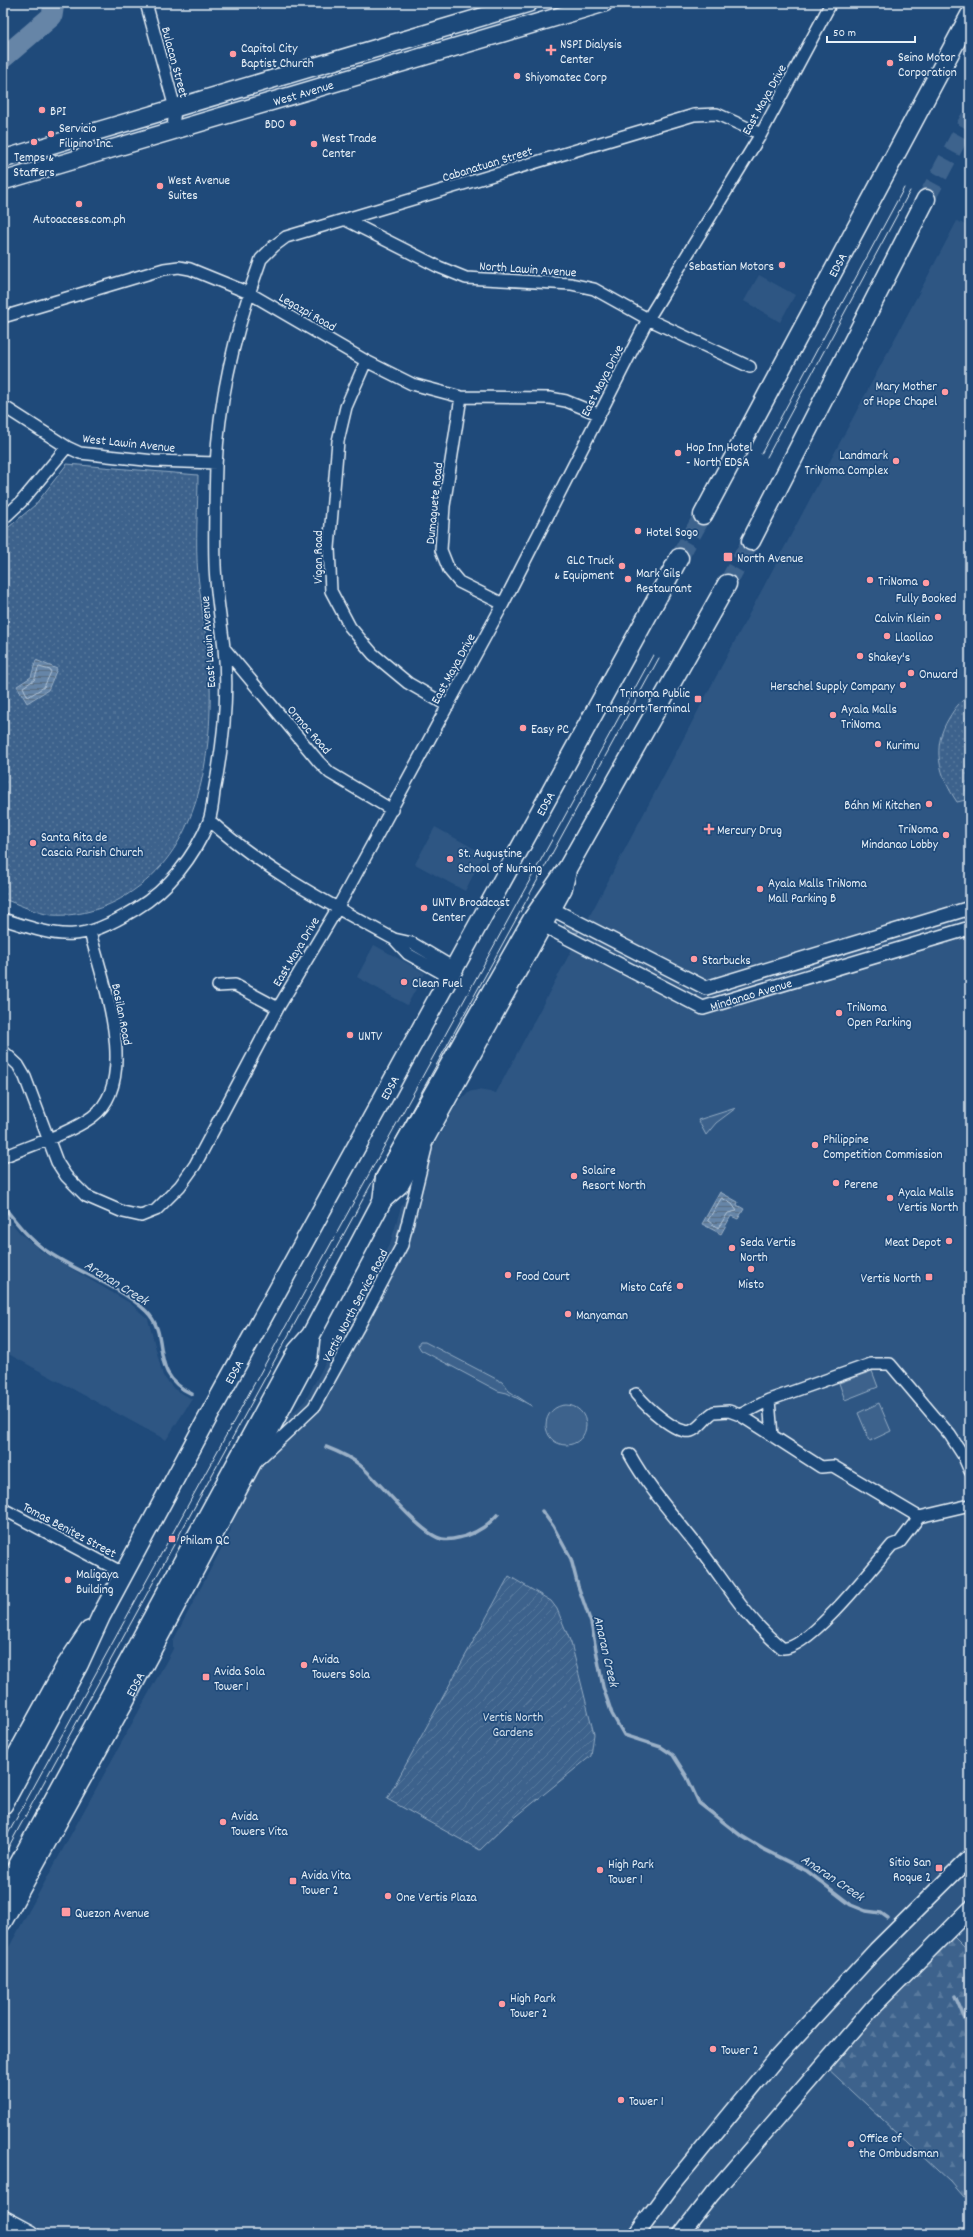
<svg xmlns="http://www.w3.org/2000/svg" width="973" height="2237" viewBox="0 0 973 2237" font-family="Dekko,sans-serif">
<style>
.built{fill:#2e5683}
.grass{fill:#3c628c;stroke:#92aac2}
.forest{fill:url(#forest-firs);stroke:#92aac2}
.park{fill:url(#park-dots);stroke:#92aac2}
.garden{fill:url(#garden-furrows);stroke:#92aac2}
.water{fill:url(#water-rules);stroke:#9ab0c7}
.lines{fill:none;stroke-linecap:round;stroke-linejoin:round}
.shore{stroke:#b4c6d8;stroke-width:1}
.stream{stroke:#9ab0c7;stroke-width:3.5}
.river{stroke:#6685a7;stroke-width:21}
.trunk-tunnel{stroke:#3d638d;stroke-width:18;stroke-dasharray:18 9;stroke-linecap:butt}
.minor-casing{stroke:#e8f1f8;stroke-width:14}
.tertiary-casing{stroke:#e8f1f8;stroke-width:16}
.secondary-casing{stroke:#e8f1f8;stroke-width:18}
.primary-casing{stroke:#e8f1f8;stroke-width:20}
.trunk-casing{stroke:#e8f1f8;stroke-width:21}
.minor{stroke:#1f4a7a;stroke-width:11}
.tertiary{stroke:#1f4a7a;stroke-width:13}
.secondary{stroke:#1f4a7a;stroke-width:15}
.primary{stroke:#1f4a7a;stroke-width:17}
.trunk{stroke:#1f4a7a;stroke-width:18}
.tram{stroke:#e8f1f8;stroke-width:1}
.poi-dot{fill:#ff9aa2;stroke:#1f4a7a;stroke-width:1.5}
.labels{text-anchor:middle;stroke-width:3.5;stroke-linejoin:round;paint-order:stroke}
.poi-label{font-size:13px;fill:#e8f1f8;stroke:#1f4a7a;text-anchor:start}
.street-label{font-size:13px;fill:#e8f1f8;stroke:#1f4a7a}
.park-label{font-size:13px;fill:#d7e3ed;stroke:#1f4a7a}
.water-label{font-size:14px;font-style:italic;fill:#d4e1ec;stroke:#1f4a7a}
</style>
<defs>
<pattern id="forest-firs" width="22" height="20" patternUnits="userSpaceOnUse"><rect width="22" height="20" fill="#3c628c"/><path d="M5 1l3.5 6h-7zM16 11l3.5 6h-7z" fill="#58799d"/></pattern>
<pattern id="park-dots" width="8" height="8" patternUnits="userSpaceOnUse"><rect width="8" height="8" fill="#3c628c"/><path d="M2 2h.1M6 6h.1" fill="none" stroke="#58799d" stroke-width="1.8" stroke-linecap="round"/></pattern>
<pattern id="garden-furrows" width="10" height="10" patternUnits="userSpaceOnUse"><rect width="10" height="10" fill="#3c628c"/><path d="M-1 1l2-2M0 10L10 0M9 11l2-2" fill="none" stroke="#58799d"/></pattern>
<pattern id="water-rules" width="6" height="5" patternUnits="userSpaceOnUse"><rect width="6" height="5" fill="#6685a7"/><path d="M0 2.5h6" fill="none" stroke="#596d82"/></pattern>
</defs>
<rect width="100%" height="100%" fill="#1f4a7a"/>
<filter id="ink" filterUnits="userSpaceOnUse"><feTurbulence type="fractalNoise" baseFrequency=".025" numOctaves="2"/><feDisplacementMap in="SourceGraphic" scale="8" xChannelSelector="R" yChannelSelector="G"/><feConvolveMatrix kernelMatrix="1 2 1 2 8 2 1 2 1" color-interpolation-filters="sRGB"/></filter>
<g filter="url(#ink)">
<path class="built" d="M957,221L970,227V2234H3V1958L173,1649V1641L230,1532L235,1513L289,1416L305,1401L391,1241L401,1207L456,1105L468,1092L478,1090L496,1093Z
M759,275L795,295L780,322L744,301Z
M435,827L484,854L465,891L415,864Z
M374,945L425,973L407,1005L357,977Z
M3,1213L20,1233L41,1251L130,1303L148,1319L163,1376L174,1389L192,1399L166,1440L3,1351Z"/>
<path class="grass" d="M568,920L578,931V933L561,932Z
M736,1108L716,1123L706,1135L698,1120Z
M420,1342H425L502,1382L509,1391L532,1406L507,1393L498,1391L421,1350L418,1345Z
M872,1371L878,1387L845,1400L839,1383Z
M879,1403L891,1431L870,1441L858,1413Z
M546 1425a20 20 0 1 1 40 0a20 20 0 1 1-40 0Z"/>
<path class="forest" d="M950,1933L970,1953V2205L951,2183L825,2066Z"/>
<path class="park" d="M67,464L198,475C198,508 195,542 198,575C202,611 208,647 210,683C212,756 199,846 134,890C111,907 81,917 52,915C35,913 19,904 3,899V532L35,505Z
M970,695V799L957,802C939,775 931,747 949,718C955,708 960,701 970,695Z"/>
<path class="garden" d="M509,1576L551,1601L557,1609L571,1643L594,1734L591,1756L507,1824L480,1850L387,1799Z"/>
<path class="water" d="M36,660L57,669L48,690L27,703L17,686L31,677Z
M720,1192L738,1202L737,1205L744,1209L738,1219L731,1216L721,1234L702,1224Z"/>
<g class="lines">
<path class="shore" d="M39,667L50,670L51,672L44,687L28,697L23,687L34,680Z
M722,1198L732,1204L737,1211L728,1213L718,1228L708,1221Z"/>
<path class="stream" d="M3,1206C16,1222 28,1238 45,1250C76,1272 119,1285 146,1311C173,1337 146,1372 192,1394
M326,1447C339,1452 351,1457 361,1466C380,1482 421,1535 442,1539C451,1541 457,1538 466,1536C480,1531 488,1525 498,1514
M542,1511L553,1526L571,1559L578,1586L591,1623L603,1687L612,1714L624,1735L661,1747L673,1755L687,1777L699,1803L740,1835L763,1849L807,1871L851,1905L866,1911L881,1913L888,1918
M955,1996L970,2031"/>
<path class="river" d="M3,58L52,16L54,3"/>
<path class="trunk-tunnel" d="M926,199L970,117
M679,558L703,515
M727,584L751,541"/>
<defs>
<path id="minor" d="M146,3L175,108L173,129
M346,220L439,267L466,278L571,284L594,289L648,319L750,367
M3,317L164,269L179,267L190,269L249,293L366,361L412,384L461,397L550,398L566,401L598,414
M366,361L346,407L338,441L329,548L331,591L350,627L373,654L408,683L448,706
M461,397L444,506L441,550L449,570L459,582L503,604
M3,406L67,447L80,453L154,461L216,463
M3,519L21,502L67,447
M224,648L319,762L330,773L392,810
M209,820C264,870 329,904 394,939L408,954L449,977
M3,919C64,939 80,943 136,909C169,889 194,857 209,821C212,812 213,801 214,792C223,746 229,695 224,648C221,620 216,593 215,565C214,532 215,499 216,466C219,395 237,325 261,259L274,246L286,237L694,115L717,114L761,134
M394,939L412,943L454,968
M218,986L235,985L278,1008
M3,1051L18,1065L25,1077L57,1162L66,1176L86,1196L123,1212L141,1216L156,1210L180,1186L195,1165L278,1008L337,909L503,604L648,319L761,134L831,3
M3,1157C31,1145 68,1134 92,1117C141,1081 102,980 90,932
M636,1394C645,1405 676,1435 691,1431C701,1428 705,1417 714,1412L729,1411L740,1415L821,1467L833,1466L919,1517L970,1505
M769,1400L772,1436
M740,1415L769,1400L871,1364H890L950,1435L963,1455L970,1471
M630,1455C649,1489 675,1517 699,1548C726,1583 747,1620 782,1648C807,1652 875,1565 892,1545L900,1542L919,1517
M260,1458L314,1407L360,1324L402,1245L426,1148
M3,1509L123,1573"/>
<g id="tertiary">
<path d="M552,909L706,988L970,908"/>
<path id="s1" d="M543,925L703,1008L970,928"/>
</g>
<path id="secondary" d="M636,2234L674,2183L779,2055L876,1950L970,1857
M681,2234L712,2194L875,2005L970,1909"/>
<g id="primary">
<path d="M3,159L529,3"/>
<path id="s2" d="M3,181L604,3"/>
<path d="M382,1201L400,1185L563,889L567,873"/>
<path d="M3,1779L65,1666L89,1630"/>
<path id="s3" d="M3,1922L123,1705L309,1357L311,1335"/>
<path d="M3,2219L31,2234"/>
</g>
<g id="trunk">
<path id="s4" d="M703,515L970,15"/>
<path d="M751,541L926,199"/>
<path id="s5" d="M3,1805L79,1664L101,1616L206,1421L679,558"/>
<path d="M3,1893L297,1351L311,1335L382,1201L385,1178L533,918L568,867L727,584"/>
</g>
</defs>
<use href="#minor" class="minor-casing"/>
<use href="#tertiary" class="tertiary-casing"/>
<use href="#secondary" class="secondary-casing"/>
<use href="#primary" class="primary-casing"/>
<use href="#trunk" class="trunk-casing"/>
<use href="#minor" class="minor"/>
<use href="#tertiary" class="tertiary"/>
<use href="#secondary" class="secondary"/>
<use href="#primary" class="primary"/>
<use href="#trunk" class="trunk"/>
<path class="tram" d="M761,454L904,188
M767,457L910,191
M3,1843L653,655
M3,1857L659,658"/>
</g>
</g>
<g class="poi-dot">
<path d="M549 44h4v4h4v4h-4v4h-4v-4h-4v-4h4z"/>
<circle cx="233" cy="54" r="4"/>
<circle cx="890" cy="63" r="4"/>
<circle cx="517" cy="76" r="4"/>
<circle cx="42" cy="110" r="4"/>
<circle cx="293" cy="123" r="4"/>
<circle cx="51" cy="134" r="4"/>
<circle cx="34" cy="142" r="4"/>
<circle cx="314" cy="144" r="4"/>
<circle cx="160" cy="186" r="4"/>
<circle cx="79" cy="204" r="4"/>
<circle cx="782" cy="265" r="4"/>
<circle cx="945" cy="392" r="4"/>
<circle cx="678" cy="453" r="4"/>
<circle cx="896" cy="461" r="4"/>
<circle cx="638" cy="531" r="4"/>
<rect x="723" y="552" width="10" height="10" rx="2"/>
<circle cx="622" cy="566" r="4"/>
<circle cx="628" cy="579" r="4"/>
<circle cx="870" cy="580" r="4"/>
<circle cx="926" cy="583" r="4"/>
<circle cx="938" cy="617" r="4"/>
<circle cx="887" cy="636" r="4"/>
<circle cx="860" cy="656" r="4"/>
<circle cx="911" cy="673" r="4"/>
<circle cx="903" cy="685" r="4"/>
<rect x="694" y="695" width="8" height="8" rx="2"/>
<circle cx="833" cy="715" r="4"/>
<circle cx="523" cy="728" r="4"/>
<circle cx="878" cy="744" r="4"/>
<circle cx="929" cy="804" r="4"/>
<path d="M707 823h4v4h4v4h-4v4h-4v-4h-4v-4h4z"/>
<circle cx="946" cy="835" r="4"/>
<circle cx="33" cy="843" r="4"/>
<circle cx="450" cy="859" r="4"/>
<circle cx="760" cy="889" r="4"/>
<circle cx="424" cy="908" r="4"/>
<circle cx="694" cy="959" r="4"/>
<circle cx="404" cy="982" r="4"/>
<circle cx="839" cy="1013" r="4"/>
<circle cx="350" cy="1035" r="4"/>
<circle cx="815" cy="1145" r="4"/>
<circle cx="574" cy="1176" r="4"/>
<circle cx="836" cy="1183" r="4"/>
<circle cx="890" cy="1198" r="4"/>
<circle cx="949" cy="1241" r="4"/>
<circle cx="732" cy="1248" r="4"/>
<circle cx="751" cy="1269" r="4"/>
<circle cx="508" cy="1275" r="4"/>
<rect x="925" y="1273" width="8" height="8" rx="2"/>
<circle cx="680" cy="1286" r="4"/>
<circle cx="568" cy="1314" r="4"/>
<rect x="168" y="1535" width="8" height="8" rx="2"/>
<circle cx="68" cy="1580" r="4"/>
<circle cx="304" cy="1665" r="4"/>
<rect x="202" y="1673" width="8" height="8" rx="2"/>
<circle cx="223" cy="1822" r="4"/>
<rect x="935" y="1864" width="8" height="8" rx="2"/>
<circle cx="600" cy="1870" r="4"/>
<rect x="289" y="1877" width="8" height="8" rx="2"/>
<circle cx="388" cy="1896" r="4"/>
<rect x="61" y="1907" width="10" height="10" rx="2"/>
<circle cx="502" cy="2004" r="4"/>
<circle cx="713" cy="2049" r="4"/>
<circle cx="621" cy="2100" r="4"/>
<circle cx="851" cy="2144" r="4"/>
</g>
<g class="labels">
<g class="poi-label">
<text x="560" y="48">NSPI Dialysis<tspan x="560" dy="15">Center</tspan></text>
<text x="241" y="52">Capitol City<tspan x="241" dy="15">Baptist Church</tspan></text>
<text x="898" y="61">Seino Motor<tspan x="898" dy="15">Corporation</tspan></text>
<text x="525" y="81">Shiyomatec Corp</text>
<text x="50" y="115">BPI</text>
<text x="285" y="128" text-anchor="end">BDO</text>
<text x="59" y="132">Servicio<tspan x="59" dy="15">Filipino Inc.</tspan></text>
<text x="322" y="142">West Trade<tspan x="322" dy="15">Center</tspan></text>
<text x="34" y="161" text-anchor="middle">Temps &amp;<tspan x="34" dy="15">Staffers</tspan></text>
<text x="168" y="184">West Avenue<tspan x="168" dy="15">Suites</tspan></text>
<text x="79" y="223" text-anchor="middle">Autoaccess.com.ph</text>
<text x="774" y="270" text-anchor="end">Sebastian Motors</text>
<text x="937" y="390" text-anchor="end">Mary Mother<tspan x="937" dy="15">of Hope Chapel</tspan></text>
<text x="686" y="451">Hop Inn Hotel<tspan x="686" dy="15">- North EDSA</tspan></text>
<text x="888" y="459" text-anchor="end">Landmark<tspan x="888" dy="15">TriNoma Complex</tspan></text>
<text x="646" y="536">Hotel Sogo</text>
<text x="737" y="562">North Avenue</text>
<text x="614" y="564" text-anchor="end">GLC Truck<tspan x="614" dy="15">&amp; Equipment</tspan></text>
<text x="636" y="577">Mark Gils<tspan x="636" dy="15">Restaurant</tspan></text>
<text x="878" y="585">TriNoma</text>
<text x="926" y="602" text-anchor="middle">Fully Booked</text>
<text x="930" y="622" text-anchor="end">Calvin Klein</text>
<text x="895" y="641">Llaollao</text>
<text x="868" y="661">Shakey's</text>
<text x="919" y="678">Onward</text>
<text x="895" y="690" text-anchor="end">Herschel Supply Company</text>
<text x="690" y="697" text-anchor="end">Trinoma Public<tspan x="690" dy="15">Transport Terminal</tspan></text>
<text x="841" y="713">Ayala Malls<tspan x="841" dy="15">TriNoma</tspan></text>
<text x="531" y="733">Easy PC</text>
<text x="886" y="749">Kurimu</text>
<text x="921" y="809" text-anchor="end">Báhn Mi Kitchen</text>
<text x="938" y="833" text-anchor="end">TriNoma<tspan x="938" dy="15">Mindanao Lobby</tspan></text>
<text x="717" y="834">Mercury Drug</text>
<text x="41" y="841">Santa Rita de<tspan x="41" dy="15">Cascia Parish Church</tspan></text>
<text x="458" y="857">St. Augustine<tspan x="458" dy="15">School of Nursing</tspan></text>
<text x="768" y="887">Ayala Malls TriNoma<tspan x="768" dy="15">Mall Parking B</tspan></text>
<text x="432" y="906">UNTV Broadcast<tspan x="432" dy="15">Center</tspan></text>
<text x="702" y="964">Starbucks</text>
<text x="412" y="987">Clean Fuel</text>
<text x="847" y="1011">TriNoma<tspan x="847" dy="15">Open Parking</tspan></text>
<text x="358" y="1040">UNTV</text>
<text x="823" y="1143">Philippine<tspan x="823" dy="15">Competition Commission</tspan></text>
<text x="582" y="1174">Solaire<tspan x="582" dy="15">Resort North</tspan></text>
<text x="844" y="1188">Perene</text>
<text x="898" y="1196">Ayala Malls<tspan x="898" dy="15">Vertis North</tspan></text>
<text x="740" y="1246">Seda Vertis<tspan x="740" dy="15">North</tspan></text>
<text x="941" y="1246" text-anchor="end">Meat Depot</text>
<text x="516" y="1280">Food Court</text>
<text x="921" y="1282" text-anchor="end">Vertis North</text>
<text x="751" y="1288" text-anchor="middle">Misto</text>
<text x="672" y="1291" text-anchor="end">Misto Café</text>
<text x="576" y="1319">Manyaman</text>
<text x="180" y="1544">Philam QC</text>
<text x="76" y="1578">Maligaya<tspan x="76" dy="15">Building</tspan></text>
<text x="312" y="1663">Avida<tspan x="312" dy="15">Towers Sola</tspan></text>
<text x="214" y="1675">Avida Sola<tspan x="214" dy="15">Tower 1</tspan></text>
<text x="231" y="1820">Avida<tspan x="231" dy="15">Towers Vita</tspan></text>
<text x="931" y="1866" text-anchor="end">Sitio San<tspan x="931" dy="15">Roque 2</tspan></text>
<text x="608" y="1868">High Park<tspan x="608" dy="15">Tower 1</tspan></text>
<text x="301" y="1879">Avida Vita<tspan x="301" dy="15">Tower 2</tspan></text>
<text x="396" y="1901">One Vertis Plaza</text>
<text x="75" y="1917">Quezon Avenue</text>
<text x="510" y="2002">High Park<tspan x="510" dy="15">Tower 2</tspan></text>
<text x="721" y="2054">Tower 2</text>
<text x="629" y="2105">Tower 1</text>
<text x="859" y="2142">Office of<tspan x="859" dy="15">the Ombudsman</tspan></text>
</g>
<g class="street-label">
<text transform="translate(176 62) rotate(75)" y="5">Bulacan Street</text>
<text dy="5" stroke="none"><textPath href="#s2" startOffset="313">West Avenue</textPath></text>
<text transform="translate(763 99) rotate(-61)" y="5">East Maya Drive</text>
<text transform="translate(487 163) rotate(-17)" y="5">Cabanatuan Street</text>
<text dy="5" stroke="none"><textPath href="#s4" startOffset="284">EDSA</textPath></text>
<text transform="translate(528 268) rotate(4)" y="5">North Lawin Avenue</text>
<text transform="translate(308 311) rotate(30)" y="5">Legazpi Road</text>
<text transform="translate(601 380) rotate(-63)" y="5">East Maya Drive</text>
<text transform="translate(129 442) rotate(6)" y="5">West Lawin Avenue</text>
<text transform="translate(433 503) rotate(-84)" y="5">Dumaguete Road</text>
<text transform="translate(317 557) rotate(-90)" y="5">Vigan Road</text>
<text transform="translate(207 642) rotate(-94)" y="5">East Lawin Avenue</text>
<text transform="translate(452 668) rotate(-61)" y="5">East Maya Drive</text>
<text transform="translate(310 729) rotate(49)" y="5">Ormoc Road</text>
<text dy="5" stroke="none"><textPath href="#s5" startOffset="1139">EDSA</textPath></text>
<text transform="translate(295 951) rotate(-59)" y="5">East Maya Drive</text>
<text dy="5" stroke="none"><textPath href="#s1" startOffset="230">Mindanao Avenue</textPath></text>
<text transform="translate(123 1014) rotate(79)" y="5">Basilan Road</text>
<text dy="5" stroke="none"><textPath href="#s5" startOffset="815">EDSA</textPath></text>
<text transform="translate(354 1305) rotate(-62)" y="5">Vertis North Service Road</text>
<text dy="5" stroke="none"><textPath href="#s5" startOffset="491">EDSA</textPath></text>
<text transform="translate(70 1529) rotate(28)" y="5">Tomas Benitez Street</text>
<text dy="5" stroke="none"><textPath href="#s3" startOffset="272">EDSA</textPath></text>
</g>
<g class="park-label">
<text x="513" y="1721">Vertis North<tspan x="513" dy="15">Gardens</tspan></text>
</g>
<g class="water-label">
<text transform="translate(117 1282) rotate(32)" y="5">Aranan Creek</text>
<text transform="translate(607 1651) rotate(77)" y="5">Anaran Creek</text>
<text transform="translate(833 1877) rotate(34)" y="5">Anaran Creek</text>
</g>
</g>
<rect width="973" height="2237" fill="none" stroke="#1f4a7a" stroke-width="16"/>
<rect x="8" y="8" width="957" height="2221" fill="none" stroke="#e8f1f8" stroke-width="1.5" filter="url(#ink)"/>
<path d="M827 36v6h88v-6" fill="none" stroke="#e8f1f8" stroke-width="2"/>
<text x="833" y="36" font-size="12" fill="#e8f1f8" stroke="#1f4a7a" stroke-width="3" paint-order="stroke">50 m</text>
</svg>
